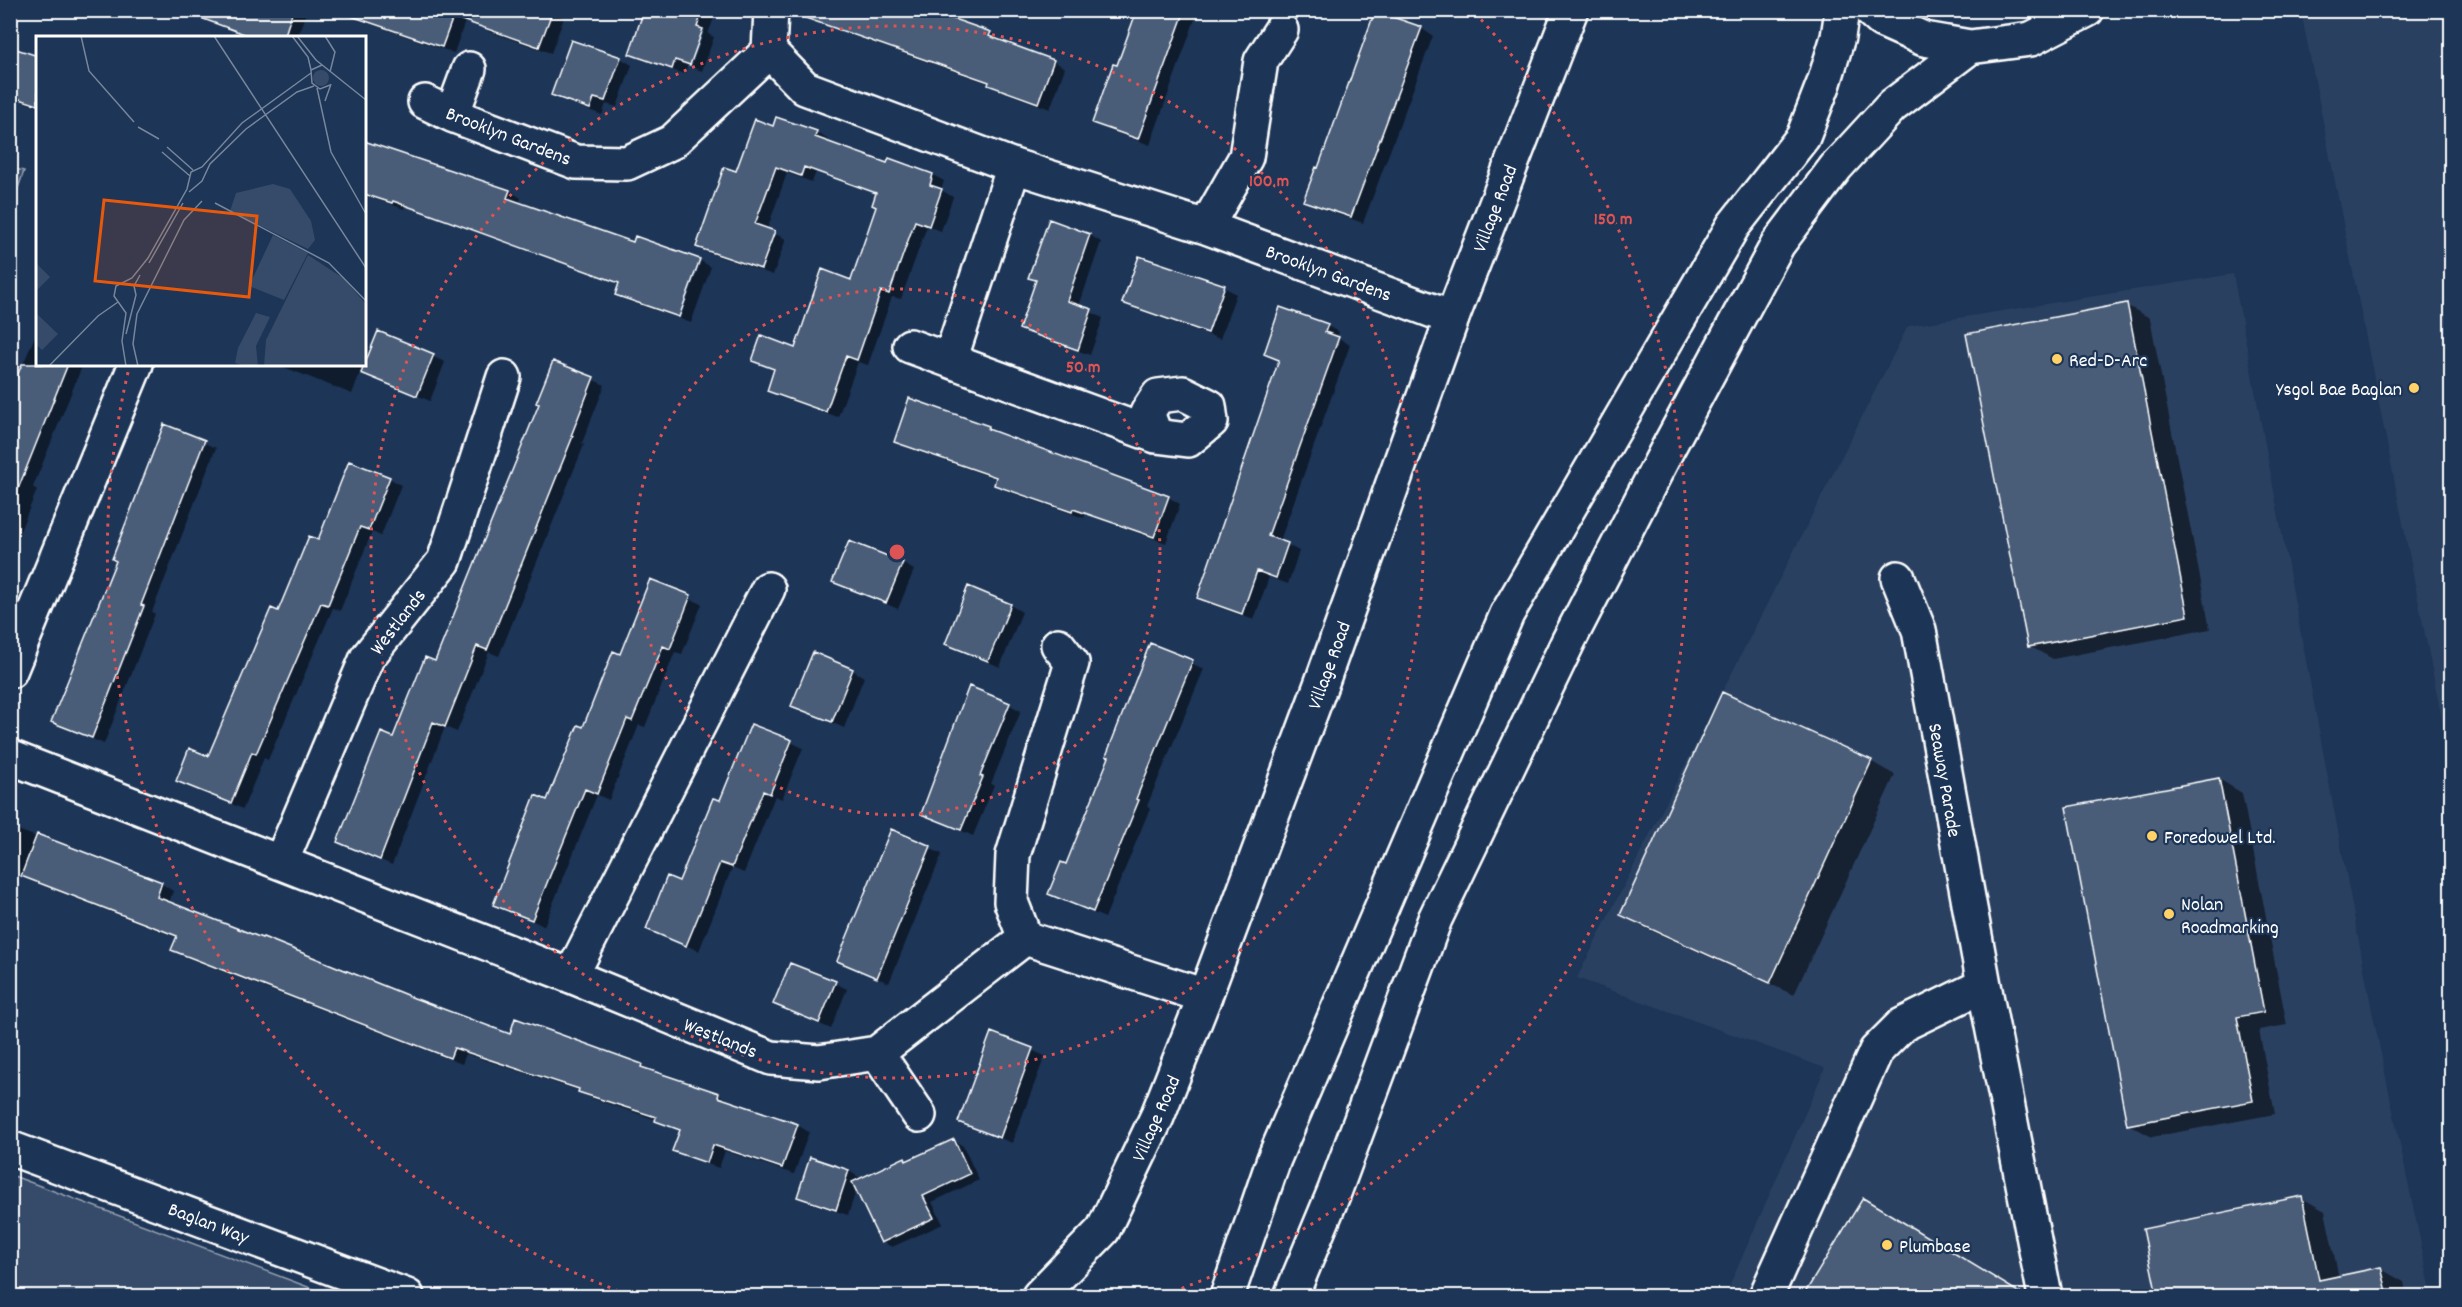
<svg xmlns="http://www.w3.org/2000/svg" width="2462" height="1307" viewBox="0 0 2462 1307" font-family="Dekko,sans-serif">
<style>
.built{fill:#2a4161}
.green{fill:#364b69;stroke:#9aa5b4;stroke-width:1.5}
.shadow{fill:#0007}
.building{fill:#4a5d79;stroke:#fff;stroke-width:1.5}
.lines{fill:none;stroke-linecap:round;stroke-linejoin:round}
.minor-casing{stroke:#fff;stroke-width:38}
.tertiary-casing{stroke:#fff;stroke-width:38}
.primary-casing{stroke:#fff;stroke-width:38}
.minor{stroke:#1d3557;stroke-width:33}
.tertiary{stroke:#1d3557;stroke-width:33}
.primary{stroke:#1d3557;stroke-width:33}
.ring{fill:none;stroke:#de5353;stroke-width:3;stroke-dasharray:3 6}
.poi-dot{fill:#ffd166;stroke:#1d3557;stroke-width:2}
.labels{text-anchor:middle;stroke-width:4.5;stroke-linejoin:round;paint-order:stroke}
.street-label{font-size:20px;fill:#fff;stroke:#1d3557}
.poi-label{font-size:20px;fill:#fff;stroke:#1d3557;text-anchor:start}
.inset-road{fill:none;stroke:#77869a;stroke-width:1.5}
.view{fill:#e8590c;fill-opacity:0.15;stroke:#e8590c;stroke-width:3}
.inset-edge{fill:none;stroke:#fff;stroke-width:3}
.centre{fill:#de5353;stroke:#1d3557;stroke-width:3}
.ring-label{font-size:18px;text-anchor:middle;font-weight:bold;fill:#de5353;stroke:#1d3557;stroke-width:4.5;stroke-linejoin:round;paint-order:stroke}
</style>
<rect width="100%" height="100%" fill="#1d3557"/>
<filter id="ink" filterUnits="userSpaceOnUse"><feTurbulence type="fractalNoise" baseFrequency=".0167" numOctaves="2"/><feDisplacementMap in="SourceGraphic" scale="12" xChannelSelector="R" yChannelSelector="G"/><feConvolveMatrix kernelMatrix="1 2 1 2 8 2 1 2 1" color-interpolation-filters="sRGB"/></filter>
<g filter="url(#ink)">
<path class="built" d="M2301,11H2451V765Z
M2233,274L2372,1011L2432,1296H1725L1825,1068L1577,978L1908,326Z"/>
<path class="green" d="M11,168L24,171L11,208L10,168Z
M10,1175H11L332,1296H11Z"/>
<path class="shadow" d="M243,10H307L297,38L248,36L236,30Z
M330,10H469L454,53Z
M646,10H717L708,34L714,37L702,71L691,67L705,29H702L684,74L642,60L631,53Z
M1139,10L1198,11L1150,145L1106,129L1094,122L1118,67Z
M552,11L564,18L551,53L490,32L479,25Z
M1376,12L1422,29L1433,36L1363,223L1317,207L1305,200L1319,170Z
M834,26L990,33L1002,40L1001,42L1053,61L1065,68L1050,109L1001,91L990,84L845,33Z
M10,49L38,58V107L10,97Z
M620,58L632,65L617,107L606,104L602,115L565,101L553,95Z
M774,128L816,132L827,139L826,143L888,165L889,160L933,175L944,181L941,190L953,197L941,231L927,226L901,299L892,297L868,365L858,362L838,417L780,397L769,390L775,371L754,360L796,350L851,281L878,207L877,194L816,172L812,182L787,173L767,230L786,239L773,275L709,253L698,246L737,173Z
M364,143L510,191L521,198L519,203L634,244L698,260L678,318L628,301L617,294L620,284L405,206L404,209L364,195Z
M1090,235L1101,242L1079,306L1103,318L1090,355L1032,335L1021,328L1037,281L1030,277Z
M1140,258L1224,287L1236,294L1220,339L1136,309L1124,303Z
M701,261L711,267L691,323L680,319Z
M2126,305L2150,318L2210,629L2053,659L2029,646Z
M1327,326L1339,332L1337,337L1350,345L1280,541L1299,551L1288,584L1269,577L1254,620L1210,604L1198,598L1280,361L1266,354Z
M38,329V364H83L33,487L37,490L10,555V395Z
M378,333L445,362L430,401L361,371L352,394L276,364H364V353L369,356Z
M554,363L605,385L582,443L584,445L499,656L489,652L457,732L445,727L392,865L339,842L436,663L541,403Z
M165,426L216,448L152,612L155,614L104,744L53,722L117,561Z
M988,427L1000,434L1168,497L1180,504L1166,543L1085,514L1084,518L1007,491L996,484L997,479L908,448L896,441Z
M389,478L401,485L381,536L372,532L340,611L333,608L268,760L264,758L243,809L177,780L209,757L279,613L319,542Z
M902,563L914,570L898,609L834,581Z
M651,581L702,604L682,654L675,652L645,727L639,725L609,800L597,795L544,926L495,904L621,656Z
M1010,605L1022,612L1000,667L947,644Z
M1151,645L1204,669L1147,806L1150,808L1105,918L1050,894L1067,866L1111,757Z
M852,670L864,677L844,728L793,705Z
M1723,694L1872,762L1895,775L1794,995L1645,928L1622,915Z
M1010,705L1021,711L991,784L994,785L973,836L922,813L975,783L978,784Z
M791,742L803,748L782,799L775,796L744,873L732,868L699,951L648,929L680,883L721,802Z
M2219,779L2242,793L2287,1025L2259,1030L2275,1114L2152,1137L2128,1124Z
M10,827L162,884L173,891L169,903L413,1000L511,1036L641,1065L653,1072L719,1094L730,1102L797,1125L809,1132L794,1174L725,1151L719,1168L686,1157L674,1150L681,1131L657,1120L591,1098L580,1091L466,1054L462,1064L185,957L173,950L178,938L10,873Z
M891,831L942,854L889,983L838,961Z
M835,983L847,989L831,1029L775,1004Z
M992,1033L1045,1056L1012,1143L959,1121Z
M953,1140L963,1146L979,1180L932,1202L943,1224L892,1247L882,1242L857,1188L848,1215L810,1203L799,1196L811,1159L849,1171L860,1178V1180L905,1159L909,1161Z
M2302,1198L2325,1211L2339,1278L2381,1269L2404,1282L2407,1296H2159L2145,1230Z
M1864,1200L1887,1213L2023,1296H1804Z"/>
<path class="building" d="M191,10H293L284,38H255L190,14Z
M349,10H553L539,47L453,17L442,47L348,15Z
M644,10H703L697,27L703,29L690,65L675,60L672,69L629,54Z
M798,10H928L991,32L989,36L1054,60L1038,103L988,85L989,82L797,15Z
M1137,10H1185L1138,139L1092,123L1113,64L1117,65Z
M1375,11L1422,27L1351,217L1303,201L1316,167L1318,168Z
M571,40L621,57L605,101L594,98L590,109L551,95Z
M10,47L38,56V105L10,96Z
M776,117L817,131L815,137L887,163L889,158L933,174L930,185L942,189L929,226L915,221L889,294L881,291L857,360L846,356L826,412L767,391L774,369L752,361L761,335L795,348L822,269L851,280L876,207L872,205L876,193L804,167L801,176L776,167L755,224L775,231L761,269L696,247L724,167L736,171L755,119L773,126Z
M364,141L510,190L507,198L633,242L635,236L700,259L679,317L615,295L619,283L393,201L392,203L364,194Z
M1049,219L1090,234L1067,301L1092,309L1078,350L1019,329L1036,280L1028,278Z
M1139,256L1225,285L1208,333L1122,303Z
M2127,303L2188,616L2028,647L1966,334Z
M1280,307L1328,324L1325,332L1339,337L1268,536L1288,543L1276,578L1257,571L1242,614L1197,598L1279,360L1264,354Z
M378,331L434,354L417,396L361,373Z
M553,361L594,377L571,436H573L487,650L477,646L445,727L433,722L380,860L337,842L381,732L393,737L425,657L435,661L539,404L536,403Z
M22,364H68L12,504L10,393Z
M909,398L989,426L988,429L1169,496L1154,537L1073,509L1072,512L994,485L996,477L894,442Z
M164,424L205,440L141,605L144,606L92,738L51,722L116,561L112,559Z
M349,461L390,477L369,530L360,527L328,605L321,603L256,754L252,752L231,803L176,781L189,748L208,756L271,608L278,611L309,536L318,540Z
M849,541L903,562L886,603L832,582Z
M650,579L691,595L670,649L663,646L632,721L627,719L597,794L585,789L532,920L493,905L535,795L547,800L578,725L583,727L613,651L620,654Z
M968,586L1011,604L988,661L945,644Z
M1150,643L1193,660L1136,799L1139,800L1093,912L1048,894L1061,862L1066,864L1109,757L1106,756Z
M813,652L853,669L832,722L791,706Z
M969,686L1010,703L980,776L983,777L961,830L921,814Z
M1722,692L1872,760L1770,983L1620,915Z
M751,724L792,740L770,794L763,791L732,867L720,863L686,946L646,929L667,876L679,881L713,798L720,800Z
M2219,778L2264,1012L2237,1017L2253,1101L2127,1125L2066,807Z
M891,829L931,846L877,978L837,961Z
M37,834L162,882L157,897L262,938L263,937L414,998L510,1034L515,1018L642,1064L641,1067L719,1093L718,1097L798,1124L782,1168L713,1145L707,1163L672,1151L680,1130L655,1121L656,1117L578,1092L579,1089L454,1048L450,1058L171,950L177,936L21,876Z
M790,963L836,981L819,1023L773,1004Z
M991,1032L1033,1048L1000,1138L958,1122Z
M954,1139L970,1174L923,1196L934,1218L881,1243L852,1182L905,1157L906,1161Z
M810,1157L849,1170L836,1210L797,1197Z
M2302,1196L2319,1280L2381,1267L2388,1296H2157L2143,1229Z
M1863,1198L2025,1296H1803Z"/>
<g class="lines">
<defs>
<path id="minor" d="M771,10L769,51L805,88L1014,166L1206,227L1452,318
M425,102L452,115L576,162L627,163L672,142L769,51
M452,115L469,69
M1206,227L1246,157L1261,61L1281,30
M910,346L1156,436L1188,440L1211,421L1209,406L1183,393L1158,396L1147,413L1156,436
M950,360L1014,166
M1898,578L1919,630L1984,985L2045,1296
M10,671L136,364
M10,757L571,976L771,1058L819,1062L877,1053L1025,938L1205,996
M281,862L367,658L444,561L504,377
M1025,938L1011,902L1013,855L1072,663L1058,645
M571,976L768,589
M877,1053L919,1115
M1766,1296L1876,1051L1902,1025L1984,985"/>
<path id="tertiary" d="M10,1148L407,1296
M1039,1296L1103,1230L1157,1117L1205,996L1322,682L1452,318L1571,10"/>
<path id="primary" d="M1870,10L1881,20L1924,39L1970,47L2031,39L2087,10
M1227,1296L1274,1159L1507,614L1733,226L1803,137L1824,83L1838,37L1842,10
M1291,1296L1335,1190L1435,919L1568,642L1667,450L1778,244L1836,167L1892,106L1970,47"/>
</defs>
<use href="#minor" class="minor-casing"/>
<use href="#tertiary" class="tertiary-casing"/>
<use href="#primary" class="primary-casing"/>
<use href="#minor" class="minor"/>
<use href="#tertiary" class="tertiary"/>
<use href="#primary" class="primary"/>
</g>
</g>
<g class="ring">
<circle cx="897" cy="552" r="263"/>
<circle cx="897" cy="552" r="526"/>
<path d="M627 1294A790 790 0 0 1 129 368M1475 13A790 790 0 0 1 1167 1294"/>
</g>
<g class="poi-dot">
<circle cx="2057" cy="359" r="6"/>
<circle cx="2414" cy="388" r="6"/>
<circle cx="2152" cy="836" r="6"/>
<circle cx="2169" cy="914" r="6"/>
<circle cx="1887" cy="1245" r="6"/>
</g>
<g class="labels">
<g class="street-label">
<text transform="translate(509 135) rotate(21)" y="7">Brooklyn Gardens</text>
<text transform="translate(1494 208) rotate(-69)" y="7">Village Road</text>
<text transform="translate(1329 272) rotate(20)" y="7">Brooklyn Gardens</text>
<text transform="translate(397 621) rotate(-52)" y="7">Westlands</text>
<text transform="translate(1328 665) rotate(-70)" y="7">Village Road</text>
<text transform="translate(1946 780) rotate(80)" y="7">Seaway Parade</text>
<text transform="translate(721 1037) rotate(22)" y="7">Westlands</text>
<text transform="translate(1155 1118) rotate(-66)" y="7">Village Road</text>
<text transform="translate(209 1222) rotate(21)" y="7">Baglan Way</text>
</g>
<g class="poi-label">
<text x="2069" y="366">Red-D-Arc</text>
<text x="2402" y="395" text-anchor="end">Ysgol Bae Baglan</text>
<text x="2164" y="843">Foredowel Ltd.</text>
<text x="2181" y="910">Nolan<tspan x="2181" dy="23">Roadmarking</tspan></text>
<text x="1899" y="1252">Plumbase</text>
</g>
</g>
<g transform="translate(36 36)">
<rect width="330" height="330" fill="#1d3557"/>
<path d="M277 42a8 8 0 1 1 16 0a8 8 0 1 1-16 0ZM237,148L254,153L275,185L279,204L272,213L194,175L200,157ZM237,199L272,217L248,264L213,250ZM272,219L307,242L330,268V330H228L230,304ZM0,227L14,241L0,255ZM0,277L22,298L6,314L0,308ZM220,277L234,281L220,310L222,330H209L199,327L202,312Z" fill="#364b69"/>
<path class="inset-road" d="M45,0L53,35L98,86M178,0L330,232M256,0L272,21L275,34M261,0L280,24L330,64M289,0L299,16L294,36M286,29L275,34L276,47L284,53L294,49M281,52L295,116L330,178M289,65L295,48M102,91L123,103M131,111L157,134M126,116L154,140M153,156L166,145L174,128L210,93L261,56L278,50M179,167L293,227L330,265M113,227L147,167M90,298L100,259L98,250L104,239M13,330L62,280L82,266M90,330L86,305L90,277L78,260L80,250L96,242L112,222L151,153L155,136L166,131L206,87L275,37M102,330L97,308L101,278L148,184L166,165"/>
<path class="view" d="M68,164L221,180L213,261L59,245Z"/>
<rect width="330" height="330" class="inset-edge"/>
</g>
<circle cx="897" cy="552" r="9" class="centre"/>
<g class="ring-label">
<text x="1269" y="186">100 m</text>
<text x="1613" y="224">150 m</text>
<text x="1083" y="372">50 m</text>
</g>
<rect width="2462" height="1307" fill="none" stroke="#1d3557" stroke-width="36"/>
<rect x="18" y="18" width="2426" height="1271" fill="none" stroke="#fff" stroke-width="2" filter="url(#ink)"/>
</svg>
